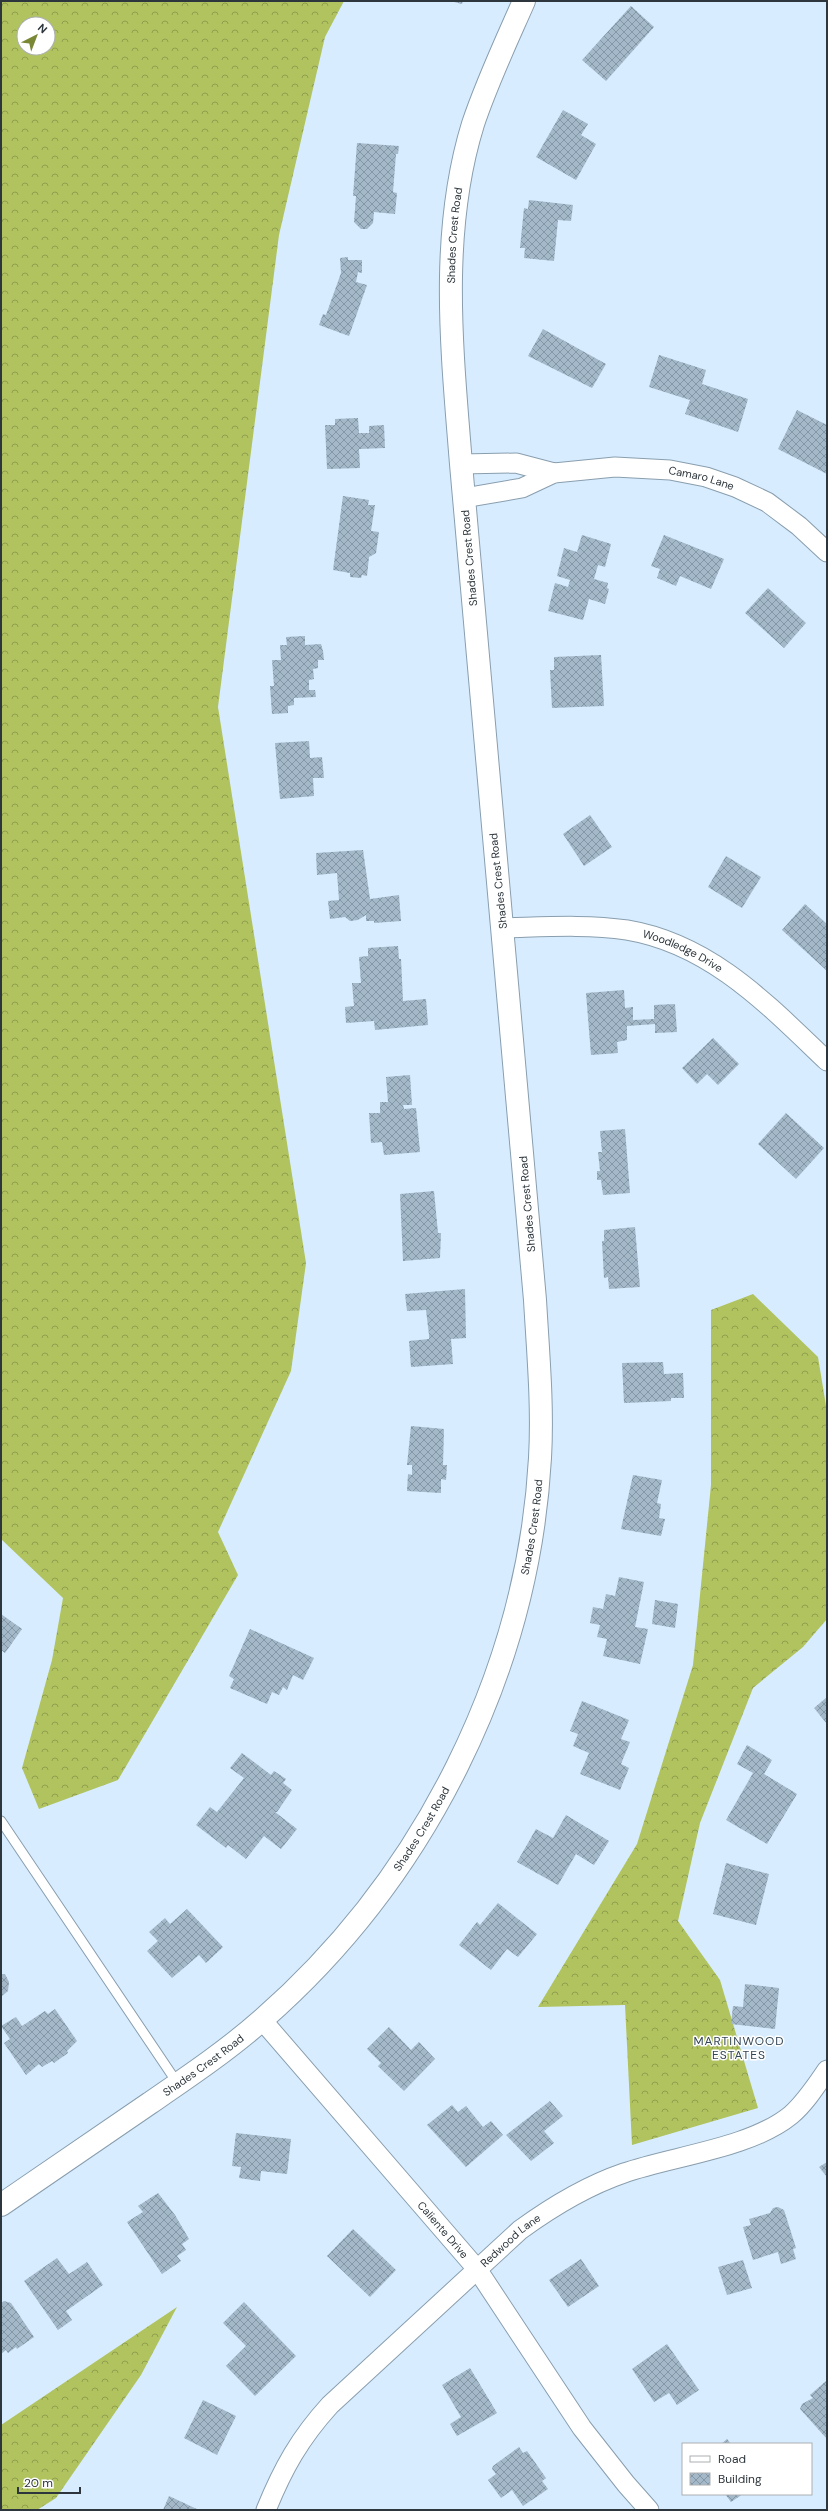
<svg xmlns="http://www.w3.org/2000/svg" width="828" height="2511" viewBox="0 0 828 2511" font-family="'DM Sans',sans-serif">
<style>
.forest{fill:url(#forest-crowns);fill-rule:evenodd}
.building{fill:url(#building-cross-hatch)}
.lines{fill:none;stroke-linecap:round;stroke-linejoin:round}
.service-casing{stroke:#899eae;stroke-width:11}
.minor-casing{stroke:#899eae;stroke-width:21}
.tertiary-casing{stroke:#899eae;stroke-width:24}
.service{stroke:#fff;stroke-width:9}
.minor{stroke:#fff;stroke-width:19}
.tertiary{stroke:#fff;stroke-width:22}
.labels{text-anchor:middle;stroke-width:3;stroke-linejoin:round;paint-order:stroke}
.street-label{font-size:11px;fill:#2d363c;stroke:#fff}
.neighbourhood-label{font-size:12px;letter-spacing:1px;fill:#344654;stroke:#fff}
</style>
<defs>
<pattern id="forest-crowns" width="20" height="18" patternUnits="userSpaceOnUse"><rect width="20" height="18" fill="#b1c35e"/><path d="M2 6a3 3 0 1 1 6 0M12 15a3 3 0 1 1 6 0" fill="none" stroke="#909f4f"/></pattern>
<pattern id="building-cross-hatch" width="8" height="8" patternUnits="userSpaceOnUse"><rect width="8" height="8" fill="#a3b8c9"/><path d="M0 0l8 8M0 8l8-8" fill="none" stroke="#8596a4"/></pattern>
</defs>
<rect width="100%" height="100%" fill="#d7edff"/>
<path class="forest" d="M1,1H344L325,37L279,235L218,707L306,1263L291,1371L218,1532L238,1575L118,1780L39,1809L22,1768L52,1660L63,1598L1,1539ZM24,24H48V48H24Z
M753,1294L818,1357L827,1412V1619L803,1647L753,1688L700,1823L678,1921L720,1980L758,2108L632,2145L625,2005L538,2007L637,1844L693,1665L711,1485V1310Z
M177,2307L141,2375L56,2498L37,2510H1V2425Z"/>
<path class="building" d="M450,1H463L462,4Z
M631,6L654,27L606,81L582,60Z
M563,110L588,124L581,135L596,144L576,180L536,157Z
M357,143L399,146L398,154H396L393,192L397,193L395,214L374,212L373,223L367,229H361L354,222L356,196H353Z
M529,200L573,205L571,221L558,220L554,261L524,258L525,248H520L524,208L528,209Z
M348,257V260H362V273L358,272L356,282L367,285L349,336L319,325L323,314L326,315L341,273L340,258Z
M543,329L606,364L592,388L528,356Z
M659,355L706,370L702,384L748,399L738,432L685,414L690,400L649,387Z
M797,410L827,425V474L778,449Z
M358,418L359,433H369V426L384,425L385,448L359,449L360,468L327,469L325,425H335V419Z
M343,496L369,500L368,505H375L371,531L379,532L376,553L369,557L367,576L362,575L361,578L350,577V573L333,570Z
M582,535L611,544L605,567L598,565L594,579L608,583L607,588L609,589L605,604L589,599L583,620L548,611L555,583L568,587L570,580L557,576L564,548L577,552Z
M664,535L724,559L711,589L680,576L676,586L657,578L660,569L651,566Z
M768,588L806,623L784,648L745,613Z
M305,636V645L321,644L323,651L324,660H318V668L313,669L314,679L309,680V690H315L316,697L294,698V705L288,706V713L272,714L270,686H274L272,660H281L280,645H287L286,637Z
M601,655L604,706L552,708L550,670H554V657Z
M309,741L310,758L322,757L324,778H313L314,796L280,799L275,743Z
M590,815L612,847L584,866L563,834Z
M363,850L370,899L399,895L401,921L374,923V921H366V915L358,920L350,921L345,917L330,919L328,901L339,900L337,873L317,875L316,853Z
M726,856L761,877L742,908L708,887Z
M805,904L827,924L826,970L782,930Z
M398,946L399,959H401L403,1001L426,999L428,1025L375,1030L374,1021L346,1023L345,1007L354,1006L352,983H361L359,957L368,956V948Z
M624,990L625,1008L633,1007V1020L654,1019V1005L675,1004L677,1032L655,1033V1024L627,1026V1040L617,1042L618,1053L591,1055L586,993Z
M713,1038L739,1064L718,1085L707,1074L697,1084L682,1068Z
M410,1075L412,1105H403L404,1109L416,1108L420,1152L384,1155L382,1142L371,1143L369,1113H380V1102H388L386,1077Z
M786,1113L824,1148L796,1179L758,1144Z
M625,1129L630,1193L603,1195L601,1180H597V1171H600L598,1152H602L600,1131Z
M434,1191L438,1233H441L440,1258L403,1261L400,1194Z
M635,1227L640,1287L609,1289L608,1277L604,1278L602,1241H604V1230Z
M465,1289L466,1338L451,1339L453,1364L411,1367L409,1341L429,1339V1335L426,1310L407,1311L405,1294Z
M663,1362L664,1374L683,1373L684,1398H671V1401L624,1403L622,1363Z
M411,1426L444,1429L443,1465H447L446,1480L441,1479V1493L407,1491L408,1474L412,1475V1465H407Z
M633,1475L662,1480L657,1503L661,1504L659,1518L665,1519L661,1536L621,1529Z
M619,1577L644,1582L635,1627L648,1629L640,1664L603,1656L607,1639L597,1637L600,1625L590,1623L593,1607L603,1609L606,1594L615,1596Z
M655,1600L678,1604L675,1628L652,1624Z
M1,1614L22,1629L5,1653L1,1650Z
M250,1629L314,1658L303,1680L293,1675L287,1690L283,1687L279,1695L272,1692L267,1704L230,1688L234,1679L229,1676Z
M827,1697V1724L814,1708Z
M582,1701L629,1720L621,1739L630,1742L621,1764L629,1768L620,1790L580,1774L589,1753L573,1746L578,1734L570,1731Z
M747,1745L772,1760L764,1774L797,1794L767,1844L726,1820L753,1773L737,1764Z
M242,1753L271,1775L274,1771L286,1779L283,1783L292,1790L277,1812H275L297,1829L281,1849L264,1836L246,1859L228,1845L226,1848L196,1825L210,1807L217,1812L244,1778L230,1768Z
M566,1815L609,1841L594,1865L576,1854L558,1885L517,1862L536,1829L553,1838Z
M726,1863L769,1874L756,1925L713,1914Z
M498,1903L537,1934L518,1957L507,1949L491,1970L459,1945L477,1922L480,1925Z
M187,1909L223,1947L206,1963L199,1955L172,1978L147,1951L158,1941L149,1932L165,1918L170,1924Z
M1,1974H5L9,1982L8,1991L1,1997Z
M745,1984L779,1988L775,2029L731,2024L733,2006L743,2007Z
M55,2009L77,2041L67,2051L68,2053L54,2063L52,2061L42,2067L39,2064L26,2075L4,2043L10,2039L1,2026L16,2017L22,2026L45,2011L48,2014Z
M389,2027L411,2050L419,2042L435,2059L404,2091L378,2066L381,2063L367,2049Z
M550,2101L563,2116L544,2131L554,2143L531,2161L506,2135Z
M452,2105L458,2112L466,2106L483,2127L491,2121L503,2135L466,2167L427,2125Z
M236,2133L291,2139L287,2174L261,2171L260,2181L239,2178L241,2167L232,2166Z
M827,2162V2177L819,2167Z
M158,2193L175,2215L189,2239L182,2244L186,2250L177,2256L181,2261L162,2274L127,2222L143,2212L138,2206Z
M778,2207L784,2210L796,2248L793,2249L796,2259L781,2264L778,2252L753,2260L743,2227L751,2225L749,2219L770,2213L773,2208Z
M353,2229L396,2270L370,2297L327,2256Z
M57,2258L69,2274L87,2262L103,2285L66,2311L72,2320L58,2330L24,2281Z
M581,2259L599,2286L568,2307L549,2280Z
M743,2260L752,2288L727,2295L718,2267Z
M4,2301L11,2303L34,2337L17,2349L16,2347L8,2353L6,2350L1,2354V2303Z
M244,2302L296,2356L255,2396L226,2366L246,2346L223,2323Z
M667,2344L699,2390L677,2405L669,2393L654,2402L632,2369Z
M470,2368L497,2413L457,2436L450,2424L461,2417L442,2385Z
M827,2380V2439L800,2409L802,2404L813,2398L810,2395Z
M203,2400L236,2416L217,2455L184,2438Z
M727,2439L731,2444H721Z
M519,2447L523,2453L527,2451L546,2478L542,2481L548,2489L523,2506L512,2490L501,2498L488,2480L496,2474L492,2469L493,2466Z
M725,2494H743L731,2502Z
M169,2496L199,2510H163Z"/>
<g class="lines">
<defs>
<path id="service" d="M1,1821L178,2084"/>
<g id="minor">
<path d="M461,464L516,463L554,473"/>
<path id="s1" d="M464,498L522,488L554,473L615,467L670,470L706,477L735,487L767,502L799,526L827,552"/>
<path id="s2" d="M503,928C544,927 586,924 627,930C711,944 768,1005 827,1061"/>
<path id="s3" d="M262,2020L477,2269L582,2428L626,2484L649,2510"/>
<path id="s4" d="M266,2510C283,2468 300,2438 330,2405L520,2230C553,2206 586,2186 624,2173C673,2156 751,2148 791,2115C805,2103 816,2086 827,2070"/>
</g>
<g id="tertiary">
<path id="s5" d="M1,2205C51,2171 101,2137 150,2103C188,2077 228,2050 263,2019C424,1878 528,1672 540,1458C543,1406 538,1352 535,1300L461,464C452,351 439,234 473,124C487,82 506,42 524,1"/>
</g>
</defs>
<use href="#service" class="service-casing"/>
<use href="#minor" class="minor-casing"/>
<use href="#tertiary" class="tertiary-casing"/>
<use href="#service" class="service"/>
<use href="#minor" class="minor"/>
<use href="#tertiary" class="tertiary"/>
</g>
<g class="labels">
<g class="street-label">
<text dy="4" stroke="none"><textPath href="#s5" startOffset="2190">Shades Crest Road</textPath></text>
<text dy="4" stroke="none"><textPath href="#s1" startOffset="243">Camaro Lane</textPath></text>
<text transform="translate(469 558) rotate(-95)" y="4">Shades Crest Road</text>
<text transform="translate(498 881) rotate(-96)" y="4">Shades Crest Road</text>
<text dy="4" stroke="none"><textPath href="#s2" startOffset="184">Woodledge Drive</textPath></text>
<text transform="translate(527 1204) rotate(-95)" y="4">Shades Crest Road</text>
<text dy="4" stroke="none"><textPath href="#s5" startOffset="894">Shades Crest Road</textPath></text>
<text dy="4" stroke="none"><textPath href="#s5" startOffset="570">Shades Crest Road</textPath></text>
<text dy="4" stroke="none"><textPath href="#s5" startOffset="246">Shades Crest Road</textPath></text>
<text dy="4" stroke="none"><textPath href="#s3" startOffset="277">Caliente Drive</textPath></text>
<text dy="4" stroke="none"><textPath href="#s4" startOffset="368">Redwood Lane</textPath></text>
</g>
<g class="neighbourhood-label">
<text x="739" y="2045">MARTINWOOD<tspan x="739" dy="14">ESTATES</tspan></text>
</g>
</g>
<rect width="828" height="2511" fill="none" stroke="#2d363c" stroke-width="4"/>
<rect x="682" y="2443" width="130" height="52" fill="#ffffff" stroke="#abafb1"/>
<rect x="690" y="2456" width="20" height="6" fill="#ffffff" stroke="#abafb1"/>
<text x="718" y="2463" font-size="12" fill="#2d363c">Road</text>
<rect x="690" y="2473" width="20" height="12" fill="url(#building-cross-hatch)" stroke="#abafb1"/>
<text x="718" y="2483" font-size="12" fill="#2d363c">Building</text>
<g transform="translate(36 36) rotate(42)"><circle r="19" fill="#ffffff" stroke="#abafb1"/>
<path d="M0-3L7 15L0 10L-7 15Z" fill="#7a8836"/>
<text y="-6" font-size="11" font-weight="bold" text-anchor="middle" fill="#2d363c">N</text>
</g>
<path d="M18 2487v6h62v-6" fill="none" stroke="#2d363c" stroke-width="2"/>
<text x="24" y="2487" font-size="12" fill="#2d363c" stroke="#ffffff" stroke-width="3" paint-order="stroke">20 m</text>
</svg>
